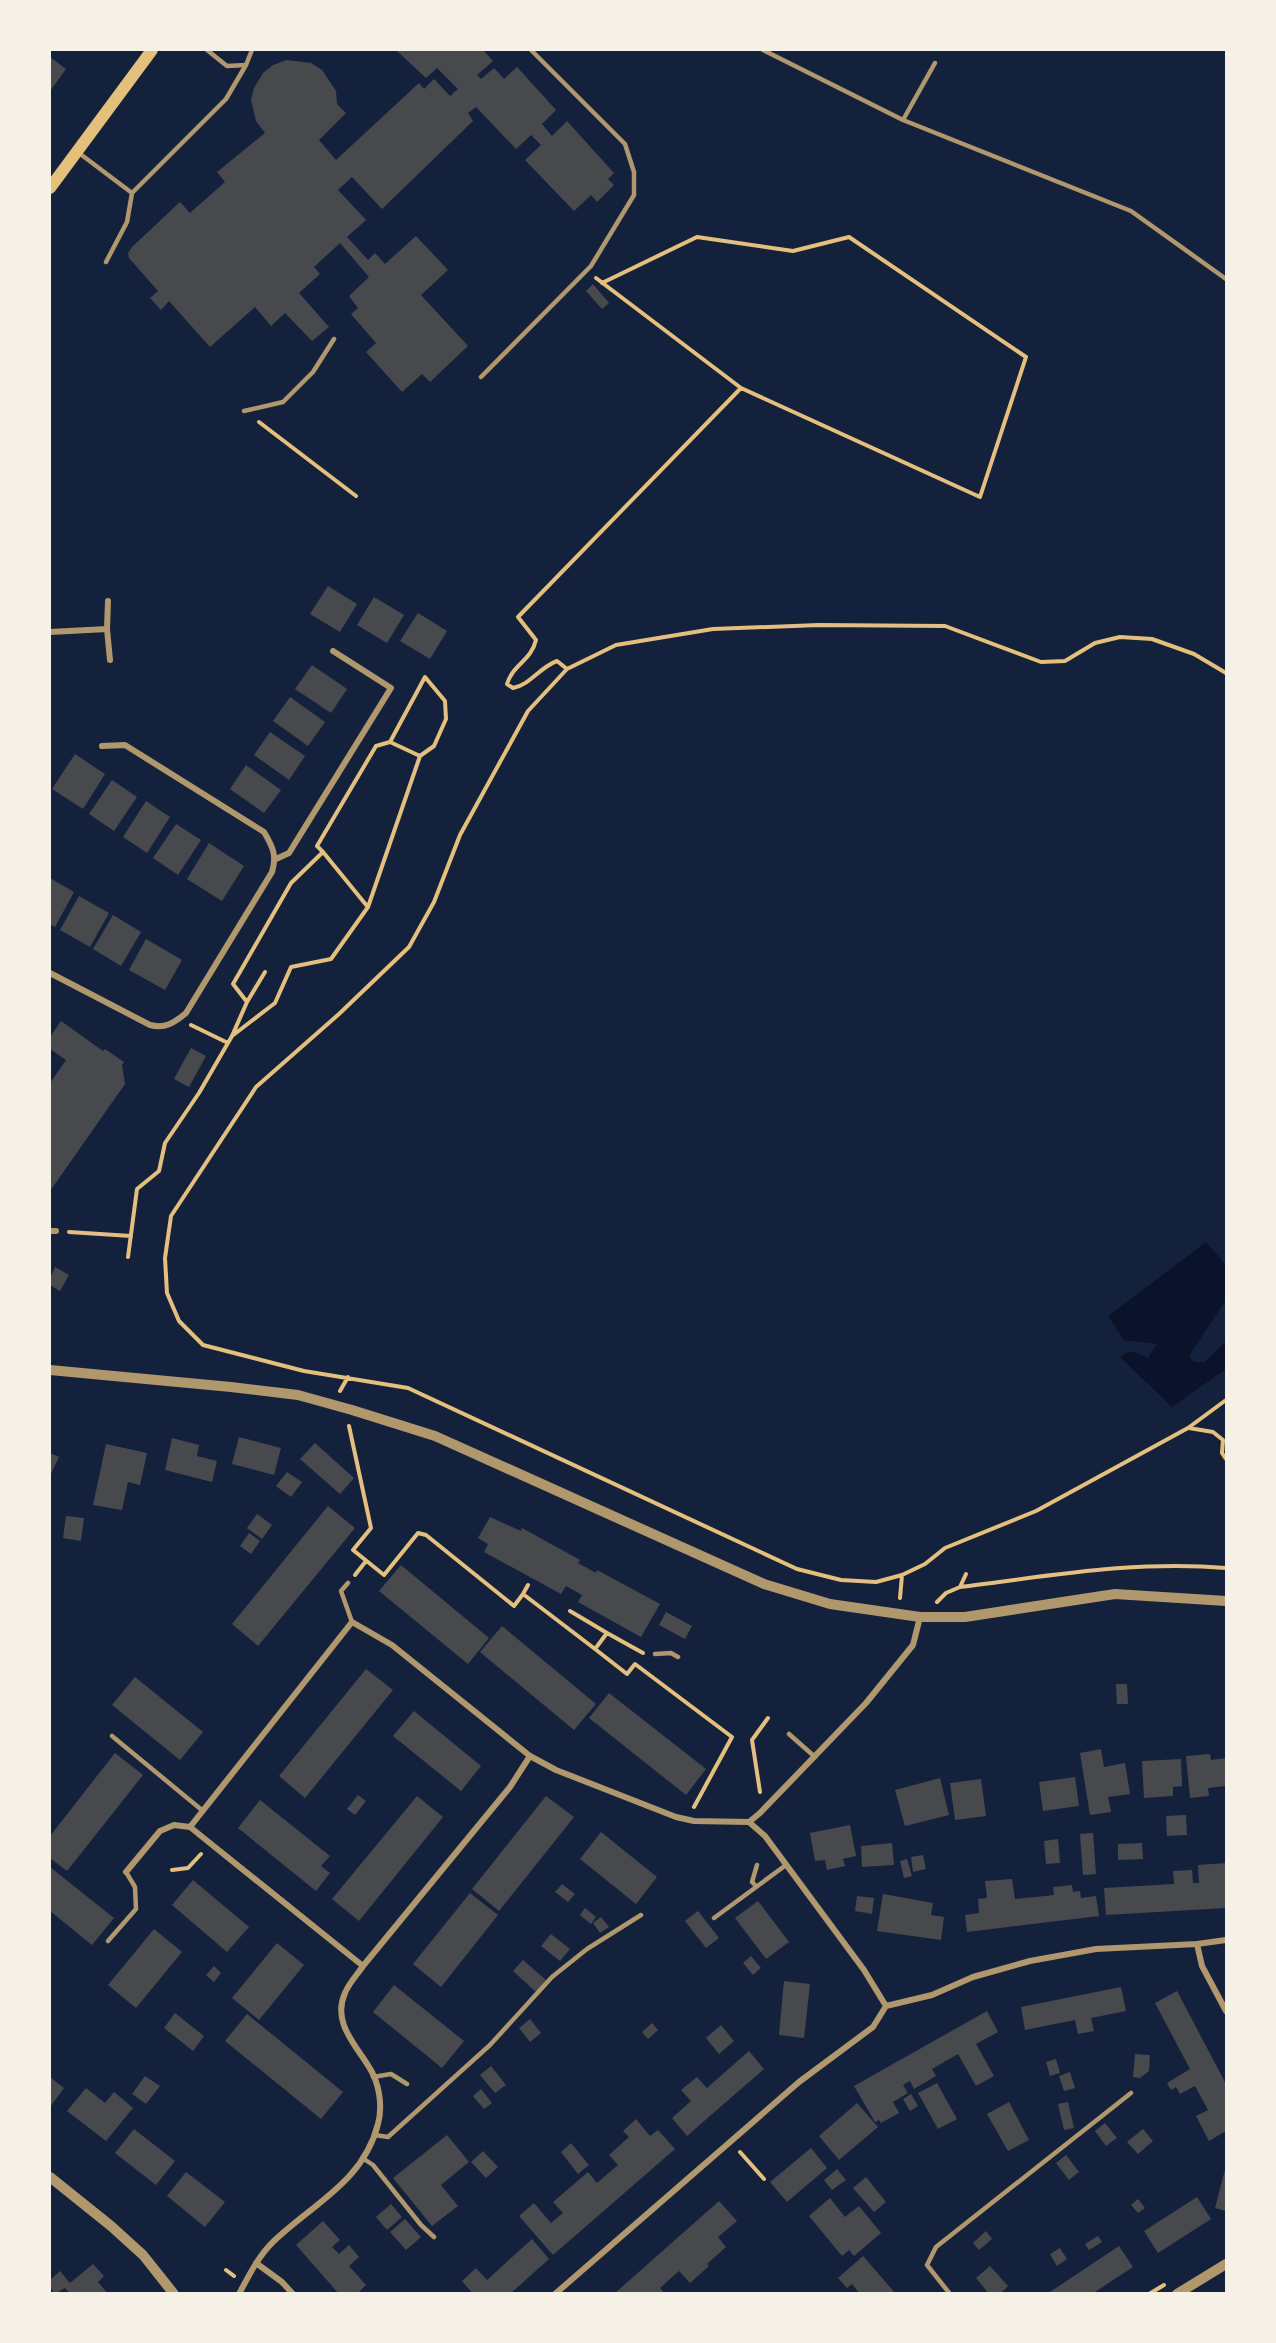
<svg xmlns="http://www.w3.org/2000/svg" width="1276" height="2343" viewBox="0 0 1276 2343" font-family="'Asap Condensed',sans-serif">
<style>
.water{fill:#0b132b}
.building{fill:#48494c}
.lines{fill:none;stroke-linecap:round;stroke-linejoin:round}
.path{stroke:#e5c07b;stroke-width:4}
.service{stroke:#b1986c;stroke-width:4.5}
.minor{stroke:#b1986c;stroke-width:6}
.tertiary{stroke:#b1986c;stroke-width:10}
.secondary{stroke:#e5c07b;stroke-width:12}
</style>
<rect width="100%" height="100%" fill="#14213d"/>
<path class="water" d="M1206,1242L1226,1265V1300L1189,1356L1194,1362H1205L1226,1341V1369L1172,1407L1120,1357C1132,1348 1136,1352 1148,1358L1157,1344L1124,1340L1108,1316Z"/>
<path class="building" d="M396,50H483L493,61L477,75L481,79L494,68L504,79L517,67L556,110L542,124L552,136L567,121L614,173L608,179L614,185L597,202L591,195L574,211L525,160L541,145L531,135L516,149L476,107L468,113L473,121L382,209L352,177L338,190L366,220L347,237L368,260L375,253L385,264L416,236L448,270L421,295L468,346L430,382L422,374L402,392L366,352L376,343L351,314L358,308L349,296L369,277L340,243L314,267L320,274L299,293L329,327L312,341L285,313L271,326L255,307L210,347L169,301L161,310L150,298L158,291L129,258L128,253L132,247L180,202L190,213L225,182L217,172L265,133L256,121L251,100L254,88L263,73L273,65L287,60L311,63L322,70L336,91L337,104L346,113L319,140L336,160L419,83L424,89L434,79L450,96L458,89L437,68L426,78Z
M50,57L66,69L50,91Z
M593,284L609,303L602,309L586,291Z
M328,586L357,604L340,632L310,614Z
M374,597L404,615L387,643L357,625Z
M418,613L447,631L430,659L400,641Z
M312,665L347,689L331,713L295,689Z
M290,697L325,722L308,746L273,721Z
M270,732L305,756L289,780L254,755Z
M75,754L105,774L83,809L52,789Z
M246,765L281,790L264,813L230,789Z
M112,780L137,797L114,831L89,814Z
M146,801L170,817L147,853L123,837Z
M176,824L201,840L178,875L153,858Z
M209,843L244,866L222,901L187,879Z
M50,878L74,892L55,927L50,924Z
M79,896L109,913L90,947L60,930Z
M113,915L141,932L121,966L93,949Z
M146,939L182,960L165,990L129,970Z
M61,1021L103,1051L105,1049L124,1062L122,1065L125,1084L50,1191V1083L66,1060L50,1049V1037Z
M191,1048L206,1056L189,1087L174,1079Z
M55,1267L69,1275L60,1291L50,1285V1278Z
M239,1437L281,1448L274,1475L232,1464Z
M172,1438L199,1445L197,1456L217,1461L212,1482L165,1470Z
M315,1443L354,1478L340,1494L300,1459Z
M106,1444L147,1453L140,1485L128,1482L122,1510L93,1505Z
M50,1453L59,1457L50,1476Z
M287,1472L302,1482L291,1497L276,1486Z
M328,1506L355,1528L258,1646L232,1624Z
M257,1514L272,1525L262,1539L247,1528Z
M66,1516L84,1518L81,1541L63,1538Z
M490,1517L521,1531L522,1528L580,1560L578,1563L596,1573L597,1570L660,1604L641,1637L578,1602L582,1595L566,1586L561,1594L484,1552L488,1544L478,1538Z
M249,1533L260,1541L251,1554L240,1546Z
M401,1565L489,1638L468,1664L379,1591Z
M666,1612L692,1626L685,1639L659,1625Z
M502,1626L596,1704L574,1730L480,1652Z
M366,1669L393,1690L305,1798L279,1776Z
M135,1677L203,1732L180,1760L112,1705Z
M1116,1684H1127L1128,1704H1117Z
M609,1693L706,1769L686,1795L589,1718Z
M414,1711L481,1766L461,1791L393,1736Z
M1101,1749L1104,1767L1125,1763L1130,1794L1108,1797L1111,1812L1090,1815L1080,1753Z
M115,1753L143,1775L67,1871L50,1858V1836Z
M1210,1754L1211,1760L1226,1758V1786L1208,1788L1209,1796L1190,1798L1186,1756Z
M1181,1759L1182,1786L1173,1787V1796L1144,1798L1142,1761Z
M1075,1777L1079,1806L1043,1811L1039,1782Z
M940,1778L949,1815L905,1826L895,1790Z
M981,1779L986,1816L955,1820L950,1783Z
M358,1795L366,1801L355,1815L347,1809Z
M417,1796L443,1817L359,1921L332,1899Z
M546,1796L574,1817L499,1911L472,1889Z
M260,1800L330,1856L321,1866L330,1873L316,1891L238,1828Z
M1186,1815L1187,1835L1167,1836L1166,1816Z
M850,1825L856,1856L843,1859L845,1866L827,1870L825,1860L815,1861L810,1833Z
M601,1832L657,1877L636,1904L580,1859Z
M1093,1833L1096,1874L1083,1875L1080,1834Z
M1058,1839L1060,1863L1046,1864L1044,1841Z
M892,1843L894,1865L862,1867L861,1846Z
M1142,1843L1143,1859L1118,1860V1844Z
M923,1855L926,1869L913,1872L911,1857Z
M907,1859L912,1876L904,1878L900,1861Z
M1226,1863V1908L1106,1915L1104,1888L1174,1884L1173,1871L1192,1870L1193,1883H1199L1198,1865Z
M50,1867L114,1918L92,1945L50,1911Z
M1012,1879L1015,1899L1054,1895L1053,1887L1072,1885L1073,1892L1080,1891L1081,1898L1096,1896L1099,1916L967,1932L965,1915L979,1913L978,1899L987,1898L985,1881Z
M193,1880L249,1927L227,1952L172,1905Z
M562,1884L575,1894L568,1902L555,1892Z
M470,1893L498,1915L441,1987L413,1964Z
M883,1894L933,1903L931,1915L944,1917L941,1940L877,1931Z
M857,1896L874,1898L872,1914L855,1911Z
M758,1901L789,1942L766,1959L735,1918Z
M585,1908L596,1917L591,1924L580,1915Z
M698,1911L719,1938L706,1948L685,1921Z
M601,1917L609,1927L600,1933L593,1923Z
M154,1929L182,1952L136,2008L108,1985Z
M551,1934L570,1949L560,1961L541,1946Z
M277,1943L304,1965L259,2020L232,1998Z
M751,1956L761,1968L753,1975L743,1963Z
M523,1960L546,1980L536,1992L513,1971Z
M214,1966L221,1973L214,1982L206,1975Z
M784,1981L810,1984L804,2038L779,2035Z
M394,1985L464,2041L442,2068L373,2012Z
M1121,1987L1126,2011L1091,2018L1094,2031L1078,2034L1075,2020L1025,2030L1021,2007Z
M1177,1991L1226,2084V2131L1209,2141L1196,2116L1208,2110L1195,2086L1180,2094L1176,2087L1171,2090L1167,2083L1190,2069L1155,2003Z
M987,2011L998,2032L976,2044L994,2076L976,2086L958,2054L932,2069L936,2076L914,2089L910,2081L903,2085L908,2093L893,2102L899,2113L881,2123L879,2120L875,2122L854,2086Z
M175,2013L204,2036L193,2051L164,2028Z
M247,2014L343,2092L321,2119L225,2041Z
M530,2019L541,2033L530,2042L519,2028Z
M652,2023L658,2030L648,2039L642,2032Z
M721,2025L734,2041L719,2054L706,2038Z
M749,2051L764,2069L687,2136L672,2118L691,2101L681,2090L697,2077L707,2088Z
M1135,2054L1150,2055L1149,2071L1140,2078L1133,2077Z
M1056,2059L1060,2073L1050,2076L1046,2062Z
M491,2066L506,2085L495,2093L480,2075Z
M1070,2072L1075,2088L1064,2091L1059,2076Z
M145,2076L160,2086L146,2104L132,2094Z
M50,2077L64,2088L50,2107Z
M937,2083L957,2119L938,2129L918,2093Z
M86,2088L105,2103L114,2092L133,2108L106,2141L67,2111Z
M481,2089L492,2103L484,2109L473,2096Z
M911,2094L918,2106L910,2111L903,2099Z
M1009,2102L1029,2140L1008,2151L987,2114Z
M1068,2102L1074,2128L1064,2130L1058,2104Z
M857,2103L878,2127L839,2160L819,2136Z
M636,2119L650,2136L658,2130L675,2149L553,2255L519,2216L534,2203L551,2223L563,2213L553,2202L588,2172L597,2183L618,2165L609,2155L629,2137L623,2131Z
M1105,2123L1117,2138L1106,2146L1095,2131Z
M134,2129L175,2161L156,2185L115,2153Z
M1143,2129L1153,2141L1138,2154L1127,2142Z
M447,2135L469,2162L441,2185L458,2206L432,2226L393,2178Z
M571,2143L589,2165L578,2174L561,2152Z
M811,2148L827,2168L787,2202L770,2182Z
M483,2151L498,2167L486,2178L471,2162Z
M1066,2155L1079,2172L1069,2180L1056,2163Z
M1226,2166V2211L1215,2208Z
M837,2169L846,2180L832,2190L824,2180Z
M186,2172L225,2202L205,2227L167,2196Z
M866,2177L886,2202L874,2212L853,2188Z
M1197,2197L1211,2219L1158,2253L1144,2231Z
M830,2198L845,2217L859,2206L881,2233L854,2256L849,2250L842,2256L809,2216Z
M1138,2199L1145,2208L1138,2213L1131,2205Z
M719,2201L737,2221L718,2237L726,2247L707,2264L709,2266L690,2283L679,2271L660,2288L665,2294H614Z
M391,2204L402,2217L387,2230L376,2217Z
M405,2219L421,2237L406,2250L390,2232Z
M323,2221L340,2240L332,2247L339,2254L349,2245L359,2257L349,2266L366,2285L357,2294H339L296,2245Z
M986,2231L992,2239L979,2250L973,2243Z
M1098,2236L1102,2242L1089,2250L1085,2244Z
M532,2239L549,2259L510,2294H473L462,2281L476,2268L487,2280Z
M1119,2246L1133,2267L1092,2294H1047Z
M1060,2248L1067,2259L1057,2266L1050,2254Z
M863,2256L896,2294H860L852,2284L847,2288L838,2278Z
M93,2264L104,2276L98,2282L108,2294H70L65,2288L55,2294L50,2287V2280L60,2271L70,2283Z
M990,2266L1008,2286L1000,2294H989L976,2278Z"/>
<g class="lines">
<path class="path" d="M596,278L741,388L980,497L1026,357L849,237L793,251L697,237L602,283
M259,422L356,496
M567,669L557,661C540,667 530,685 513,688L507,684C513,664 531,661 536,640L518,617L741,388
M1226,673L1194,654L1152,639L1120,637L1095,643L1065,661L1041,662L945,626L819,625L713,629L616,645L567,669L528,711L460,835L434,902L409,947L339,1014L256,1087L171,1216L165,1258L167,1293L179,1321L203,1345L304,1371L408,1388L797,1569L841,1580L876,1582L902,1575L925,1564L945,1548L1036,1511L1188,1428L1226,1400
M390,742L420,756
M323,852L367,906
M247,1002L265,972
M191,1025L228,1043
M69,1232L131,1236
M128,1257L137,1189L159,1171L165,1143L199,1093L232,1036L247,1002L233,984L291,883L323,852L317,846L376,746L390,742L425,677L445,701L446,719L434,746L420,756L368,907L331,959L291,967L275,1003L232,1036
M340,1391L348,1377
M349,1426L371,1528L353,1550L384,1575L418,1533L426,1535L514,1606L523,1594L595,1649L607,1633L643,1653
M1189,1428L1213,1432L1223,1440
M1223,1440L1222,1453L1226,1459
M355,1575L366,1561
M960,1587L966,1574
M523,1594L528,1585
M900,1598L902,1575
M937,1602L946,1593L960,1587C1049,1576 1137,1560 1226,1568
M570,1611L607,1633
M595,1649L627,1674L635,1664L732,1737L694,1807
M760,1792L752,1740L768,1718
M172,1870L188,1868L201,1854
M740,2152L764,2179
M226,2270L234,2276
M1149,2294L1164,2285"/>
<path class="service" d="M207,50L227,66L246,65L252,50
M763,50L903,120L1131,211L1226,279
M903,120L935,63
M79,153L132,193
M106,262L127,222L132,193L226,99L246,65
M481,377L591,266L634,195V172L625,144L531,50
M244,411L283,402L313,372L334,339
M348,1583L341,1591L352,1622
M655,1654L671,1653L678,1657
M789,1734L815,1757
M112,1736L203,1811
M756,1886L752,1882L757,1865
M714,1918L786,1865
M108,1941L136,1909L135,1887L126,1872
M373,2077L391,2074L407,2084
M375,2135L388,2137L490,2045L552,1977L587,1949L641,1915
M364,2159L373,2165L421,2225L434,2237
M950,2294L927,2265L936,2247L1131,2093"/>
<path class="minor" d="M107,629L110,660
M50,632L107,629L108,601
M276,859L289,853L391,688L333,651
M50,973L150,1025C165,1029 174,1023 186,1013L272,872C277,856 273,847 264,832L125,745L102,746
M50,1231H56
M749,1822L765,1836L864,1970L886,2006
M126,1872L160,1831L174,1825L190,1827
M1197,1944L1202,1966L1226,2011
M363,1966L190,1827L352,1622L392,1645L530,1756L556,1770L676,1817L694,1821L749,1822L760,1813L866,1703L913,1645L920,1617
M256,2263L282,2282L293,2294
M239,2294C249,2275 259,2255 274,2241C314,2203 363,2182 378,2124C383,2106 379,2082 369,2067C355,2044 332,2022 345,1993C349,1983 357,1975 363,1966L510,1787L530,1756
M555,2294L799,2082L873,2027L886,2006L932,1995L973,1977L1030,1961L1096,1949L1197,1944L1226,1940"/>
<path class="tertiary" d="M50,1370L231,1387L298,1395L352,1410L435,1436L764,1584L830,1604L920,1617H965L1115,1594L1226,1601
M50,2177L111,2226L143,2255L174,2294
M1177,2294L1226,2264"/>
<path class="secondary" d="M50,188L152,50"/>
</g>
<rect width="1276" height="2343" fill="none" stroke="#f6f1e7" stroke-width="102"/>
</svg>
